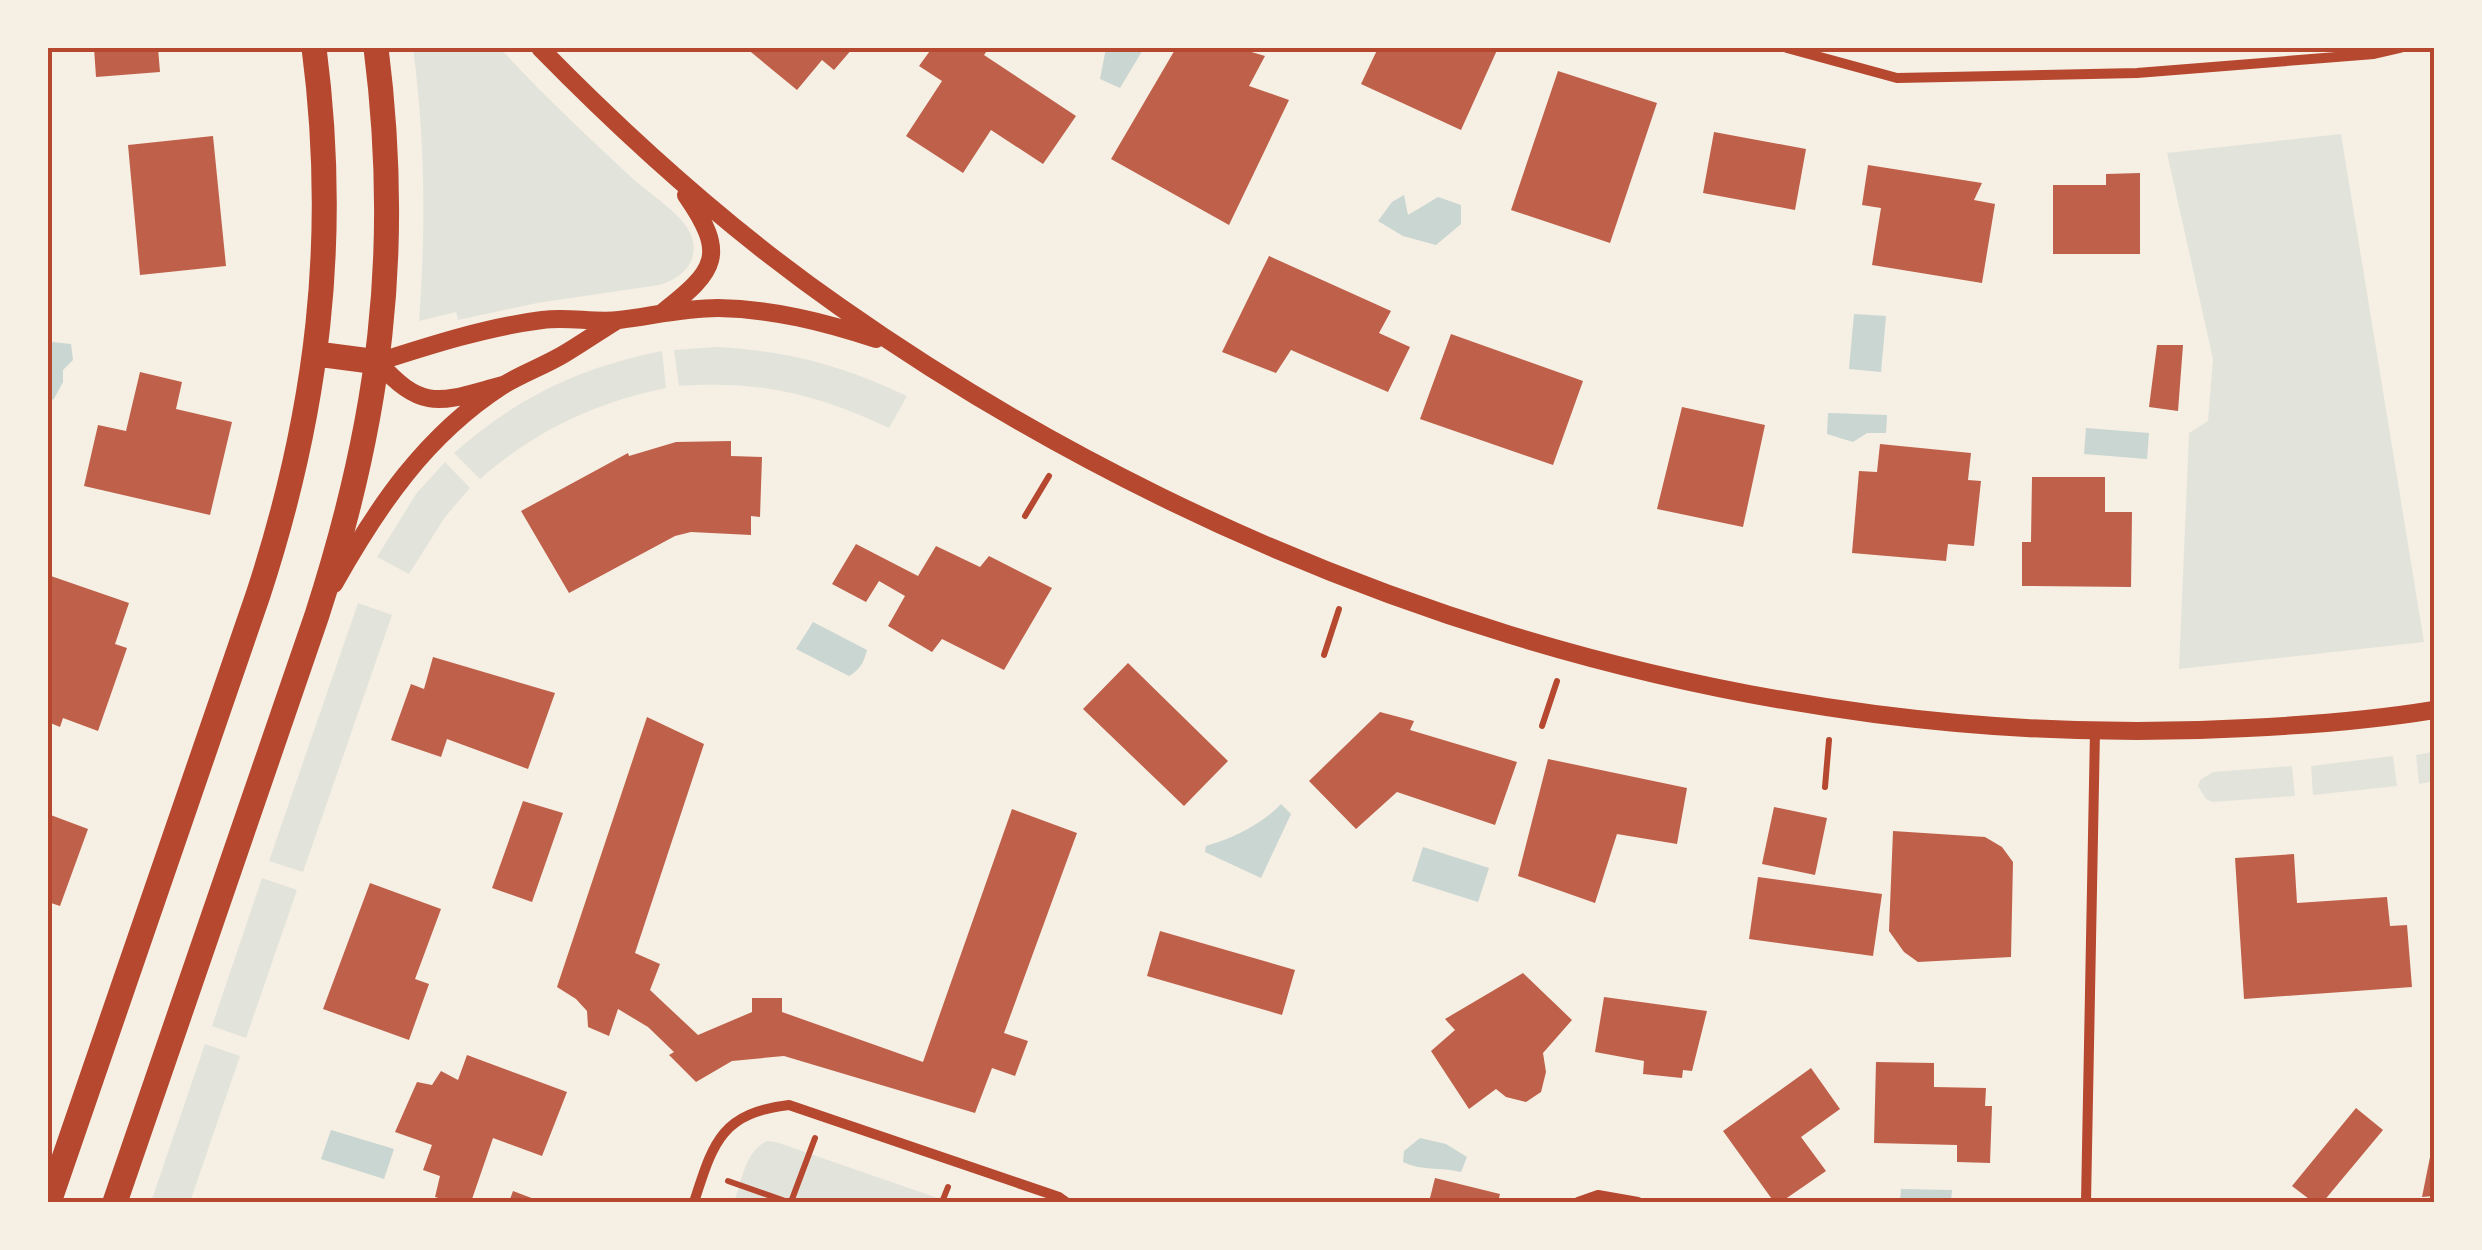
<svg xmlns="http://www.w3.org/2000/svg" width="2482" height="1250" viewBox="0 0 2482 1250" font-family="'IBM Plex Sans',sans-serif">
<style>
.green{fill:#e2e4dc}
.water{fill:#c9d6d2}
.building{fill:#bf614a}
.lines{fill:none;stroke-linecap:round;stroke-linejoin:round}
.path{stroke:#b5482f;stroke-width:6}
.minor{stroke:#b5482f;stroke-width:10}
.tertiary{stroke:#b5482f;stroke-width:18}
.primary{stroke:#b5482f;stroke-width:25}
.neatline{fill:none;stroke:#b5482f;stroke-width:4}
</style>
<rect width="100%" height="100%" fill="#f6efe4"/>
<path class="green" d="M413,48H500C541,93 586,135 631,177C647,192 684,215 691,235C701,260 682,279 659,285L537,303L458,320L456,312L419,321C426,229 425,138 413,48Z
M2341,134L2424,642L2179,669L2189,433L2208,421L2213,359L2167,153Z
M717,347C789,351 841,365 907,396L889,428C817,394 758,380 679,386L674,350Z
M662,351L666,388C594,403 535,431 480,479L454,453C518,397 578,368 662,351Z
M445,462L470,488L445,517L409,574L377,557L416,494Z
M358,603L392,615L303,872L269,861Z
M2434,752V781L2419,784L2416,755Z
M2393,756L2397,786L2313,795L2311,766Z
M2292,766L2295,796L2213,802L2206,799L2198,786L2200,780L2213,772Z
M262,878L297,890L246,1038L212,1026Z
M205,1044L240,1056L190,1202H151Z
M767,1141L776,1142L949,1202H734C742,1181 745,1151 767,1141Z"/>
<path class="water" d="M1106,48H1144L1120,88L1100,79Z
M1404,195L1408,215L1438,197L1461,205V224L1436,245L1403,236L1378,221L1392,202Z
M1854,314L1886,316L1881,372L1849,369Z
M52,342L71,344L73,360L63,370V382L54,399L48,401V345Z
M1828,413L1887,415L1886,433H1867L1853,442L1827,434Z
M2086,428L2149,433L2147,459L2084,454Z
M813,622L867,650C864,662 860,670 849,676L796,649Z
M1281,804L1291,814L1261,878L1205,852L1206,846C1233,838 1261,825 1281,804Z
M1423,847L1489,868L1478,902L1412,881Z
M331,1130L394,1149L384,1179L321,1159Z
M1420,1138L1446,1144L1467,1157L1461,1172C1440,1167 1421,1171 1403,1162L1404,1151Z
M1901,1189L1952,1190L1951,1202H1900Z"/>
<path class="building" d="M94,48H158L160,72L96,77Z
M746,48H853L834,70L822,60L797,90Z
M932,48H989L984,55L1076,116L1043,164L991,130L963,173L906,136L942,81L919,66Z
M1176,48H1238L1265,56L1249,86L1289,100L1229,225L1111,159Z
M1378,48H1498L1461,130L1361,84Z
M1558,71L1657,103L1610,243L1511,210Z
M1714,132L1806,149L1795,210L1703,193Z
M213,136L226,266L140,275L128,145Z
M1868,165L1982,183L1974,200L1995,204L1982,283L1872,265L1881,208L1862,205Z
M2140,173V254H2053V185H2106V174Z
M1269,256L1391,311L1379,333L1410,347L1388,392L1291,350L1276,373L1222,352Z
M1451,334L1583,381L1553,465L1420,419Z
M2157,345H2183L2178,411L2149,407Z
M140,372L182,382L176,409L232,422L210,515L84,486L98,425L126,431Z
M1682,407L1765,425L1743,527L1657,509Z
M731,441V456L762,457L760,517L751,516V535L691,532L675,536L569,593L521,511L628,453L629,456L676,442Z
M1880,444L1971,453L1968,480L1981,481L1974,546L1948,544L1946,561L1852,553L1859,471L1877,472Z
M2032,477H2105V512H2132L2131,587L2022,586V542H2031Z
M856,544L918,576L936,546L980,567L989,556L1052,588L1004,670L942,639L932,652L888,626L905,596L879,581L866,602L832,584Z
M48,575L129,603L115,644L127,648L98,731L63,718L60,727L48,722Z
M433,657L555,693L528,769L447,739L441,757L391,740L411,684L424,689Z
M1128,663L1228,761L1184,806L1083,709Z
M1380,712L1414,721L1410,730L1517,762L1495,825L1397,792L1356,829L1309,781Z
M647,717L704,744L635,953L660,964L650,990L698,1035L752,1012V998H782V1012L923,1062L1012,809L1077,833L1004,1033L1028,1041L1015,1076L992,1068L975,1113L784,1056L732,1061L696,1082L669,1055L674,1052L648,1027L618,1009L609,1036L588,1027L587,1011L576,999L557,987Z
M1548,759L1687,788L1677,844L1617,834L1595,903L1518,876Z
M523,801L563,813L532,902L492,888Z
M1774,807L1827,818L1815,875L1762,864Z
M48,814L88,829L60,906L48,902Z
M1893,831L1985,837L2002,847L2013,862L2011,957L1918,962L1904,952L1889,931Z
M2294,854L2297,903L2387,897L2390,926L2407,925L2412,987L2244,999L2235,858Z
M1758,877L1882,894L1873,956L1749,939Z
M370,883L441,909L415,979L429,984L409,1040L323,1009Z
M1160,931L1295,970L1282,1015L1147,976Z
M1523,973L1572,1020L1543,1053L1546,1072L1541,1092L1526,1102L1506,1097L1496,1089L1469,1109L1431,1051L1455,1030L1445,1019Z
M1604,997L1707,1011L1692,1071L1683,1070L1682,1078L1643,1074L1644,1061L1595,1052Z
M467,1055L567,1092L542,1156L493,1138L471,1202H452L435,1197L440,1176L423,1170L432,1145L395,1132L417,1082L432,1085L441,1071L458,1080Z
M1876,1062L1934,1063V1087L1986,1088L1985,1106H1992L1990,1163L1957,1162V1145L1874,1143Z
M1811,1068L1840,1109L1801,1137L1826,1171L1781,1202H1774L1723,1131Z
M2356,1108L2383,1130L2323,1202H2313L2292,1186Z
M2433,1142L2434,1196L2422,1197Z
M1435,1178L1500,1194L1498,1202H1429Z
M513,1191L542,1202H509Z"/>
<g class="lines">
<path class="path" d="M1025,516L1049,476
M1324,655L1339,609
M1542,726L1557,681
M1825,787L1829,740
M728,1181L788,1202
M791,1202L815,1138
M942,1202L948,1187"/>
<path class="minor" d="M1787,48L1897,78L2137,73L2374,54L2400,48
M694,1202C713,1144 720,1113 789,1105L1059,1197L1066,1202
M1578,1202L1598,1195L1638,1202
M2086,1202L2095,731"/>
<path class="tertiary" d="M540,48C632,142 731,231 840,307C1244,591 1751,756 2247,728C2310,725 2373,720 2434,710
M663,312C717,270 727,254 686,195
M503,385C442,401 424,414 378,362C431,345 487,327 542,320C567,316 594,323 619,320C652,316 684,308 718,308C773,309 824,322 876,339
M334,584C378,506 425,436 502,386C521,374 544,366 564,354C581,344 598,332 616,321"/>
<path class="primary" d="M317,354L378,362
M49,1202L258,595C318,412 339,239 314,48
M115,1202L317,615C380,420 402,252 376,48"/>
</g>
<rect width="2482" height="1250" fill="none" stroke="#f6efe4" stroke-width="100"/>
<rect x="50" y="50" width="2382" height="1150" class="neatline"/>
</svg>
